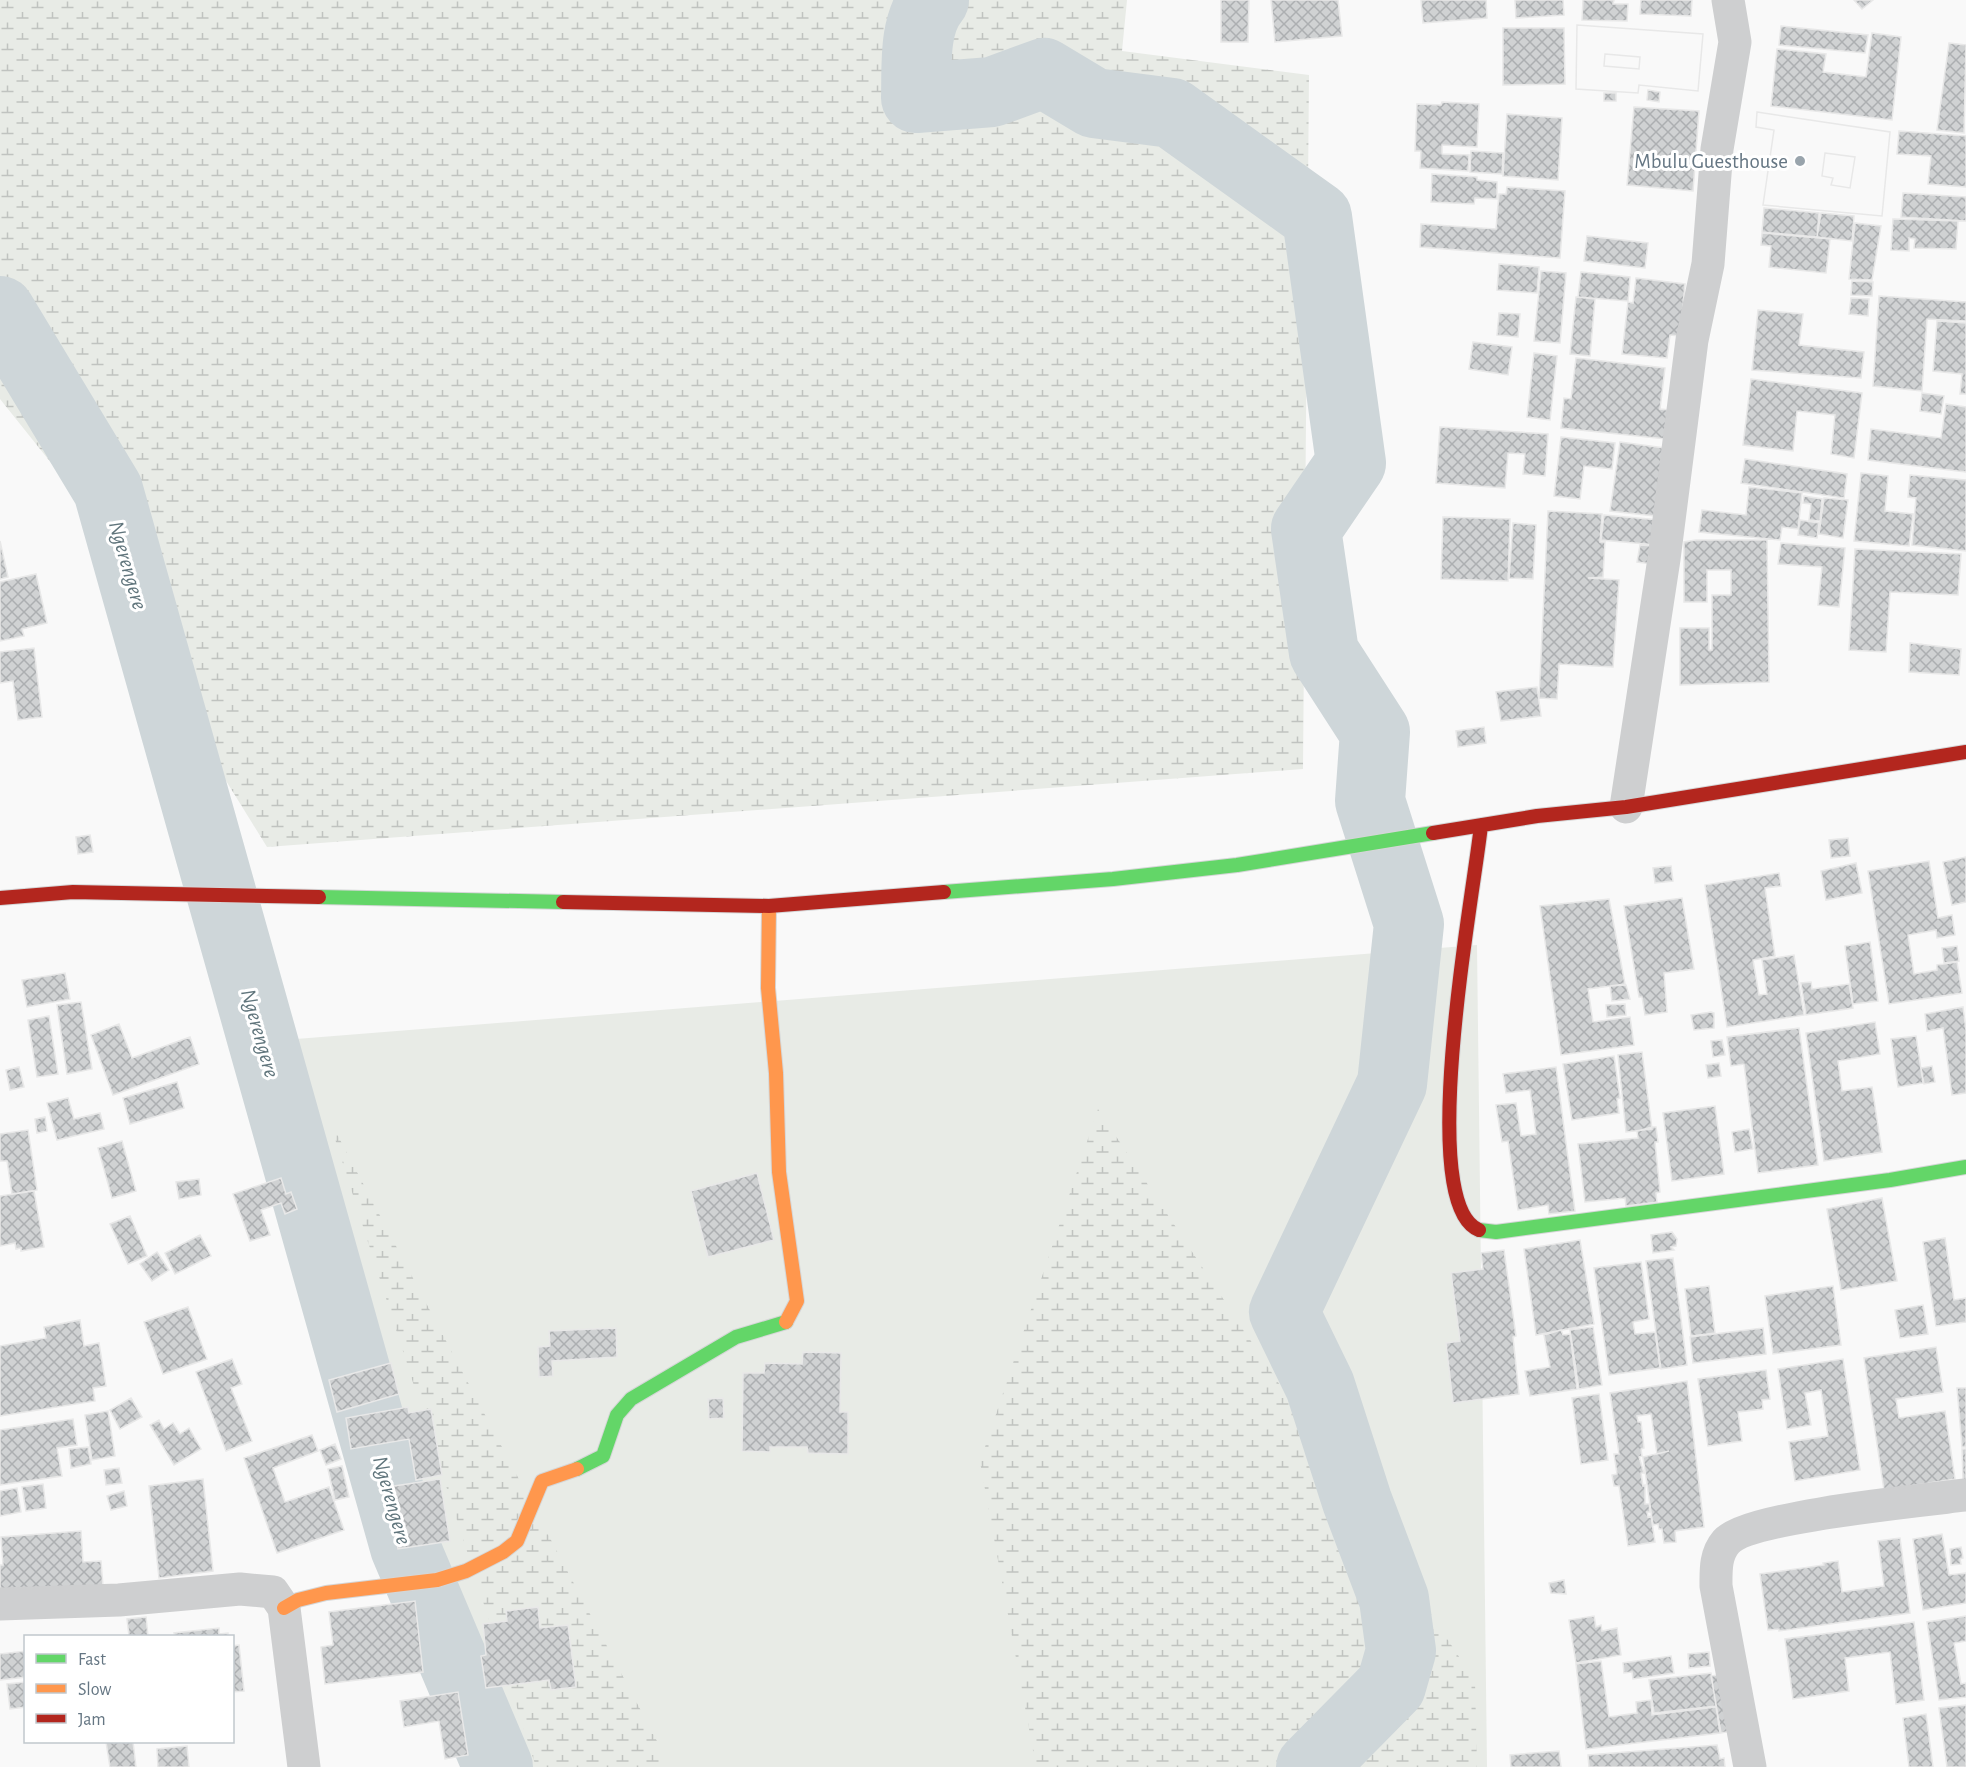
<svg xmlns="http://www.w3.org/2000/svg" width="1966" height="1767" viewBox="0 0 1966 1767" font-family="'Alegreya Sans',sans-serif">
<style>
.grass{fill:#e8ebe6}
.wetland{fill:url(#wetland-marsh)}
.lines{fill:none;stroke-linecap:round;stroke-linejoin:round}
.river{stroke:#ced6d9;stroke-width:70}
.building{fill:url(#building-cross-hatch);stroke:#e8e8e8;stroke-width:1.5;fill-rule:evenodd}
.fast-casing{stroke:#d5d6d7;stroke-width:16}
.slow-casing{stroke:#d5d6d7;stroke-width:16}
.jam-casing{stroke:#d5d6d7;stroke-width:16}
.street{stroke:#cecfd0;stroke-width:33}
.fast{stroke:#63d668;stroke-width:14}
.slow{stroke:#ff974d;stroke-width:14}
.jam{stroke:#b3261e;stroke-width:14}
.poi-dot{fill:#99a4ac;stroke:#fff;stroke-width:2}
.labels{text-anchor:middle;stroke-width:6;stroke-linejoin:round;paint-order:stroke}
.poi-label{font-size:21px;fill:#657683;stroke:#fff;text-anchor:end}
.water-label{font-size:22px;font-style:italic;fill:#60757c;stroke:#fff}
</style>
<defs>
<pattern id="wetland-marsh" width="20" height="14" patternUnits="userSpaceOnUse" patternTransform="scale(1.5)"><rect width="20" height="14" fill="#e8ebe6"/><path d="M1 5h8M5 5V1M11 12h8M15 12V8" fill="none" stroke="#c0c3c0"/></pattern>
<pattern id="building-cross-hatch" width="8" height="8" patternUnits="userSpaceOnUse" patternTransform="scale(1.5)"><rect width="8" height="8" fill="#d0d2d3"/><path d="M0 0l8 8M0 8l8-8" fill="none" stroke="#acafb1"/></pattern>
</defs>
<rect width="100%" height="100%" fill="#f9f9f9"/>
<path class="grass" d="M1477,945L1487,1767H481L453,1667L389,1382L271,1041Z"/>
<path class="wetland" d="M0,0H1127L1122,51L1309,75L1303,769L267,847L215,763L124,554L0,399Z
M1098,1109L1475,1681L1477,1767H1036L980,1462Z
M328,1117L658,1743L663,1767H536Z"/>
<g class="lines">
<path class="river" d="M934,0C913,25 917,67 916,98L992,92L1044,73L1094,103L1172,113L1317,217L1351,463L1306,529L1324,653L1375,732L1370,801L1409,924L1392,1084L1284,1312L1320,1386L1357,1501L1394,1599L1401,1651L1391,1686L1311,1767
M0,311L108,490L405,1547L498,1767"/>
</g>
<path class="building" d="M1221,0H1249L1248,42H1221Z
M1271,0H1338L1342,36L1275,42Z
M1421,0H1486L1487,18L1423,23Z
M1515,0H1563L1564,15L1516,18Z
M1583,0H1614L1613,4H1628L1627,21L1582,20Z
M1641,0H1692L1691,16L1640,14Z
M1854,0H1873L1862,9Z
M1577,25L1703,34L1698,91L1639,85L1638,93L1576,89ZM1605,54L1640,57L1639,69L1604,66Z
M1577,25L1703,34L1698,91L1639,85L1638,93L1576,89Z
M1781,26L1868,35L1865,53L1779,45Z
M1503,28H1564L1565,84L1503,85Z
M1872,33L1901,37L1892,120L1771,106L1777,49L1826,54L1823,72L1866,77Z
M1949,43L1966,45L1964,133L1937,130Z
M1605,54L1640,57L1639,69L1604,66Z
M1648,90L1660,92L1659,102L1647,100Z
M1604,93H1616V101H1604Z
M1442,102L1479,104L1477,147L1442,145V154L1469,155L1468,171L1420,168L1421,151H1415L1417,104L1441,105Z
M1634,107L1699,111L1693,191L1627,185Z
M1757,112L1890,132L1882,216L1763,205L1774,130L1756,127ZM1825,153L1855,157L1850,188L1831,185L1833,178L1822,176Z
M1757,112L1890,132L1882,216L1763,205L1774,130L1756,127Z
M1507,114L1562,118L1558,180L1503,176Z
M1899,131L1966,136V187L1928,184L1931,156L1897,154Z
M1471,151L1503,153L1502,174L1470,172Z
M1825,153L1855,157L1850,188L1831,185L1833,178L1822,176Z
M1432,174L1477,177V180L1497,182V199L1475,198L1474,204L1431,202Z
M1507,187L1565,191L1560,258L1420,247L1421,224L1496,229L1499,194H1506Z
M1903,193L1966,197V221L1901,217Z
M1764,208L1819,213L1817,237L1762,232Z
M1821,213L1854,216L1852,241L1817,237Z
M1893,219L1958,221L1956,249L1914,248L1915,239L1909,238V251L1891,250Z
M1855,223L1881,226L1872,280L1849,279Z
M1762,233L1830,239L1826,273L1769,267L1771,246L1761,245Z
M1587,236L1648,243L1645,268L1584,261Z
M1499,264L1539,267L1537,293L1497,290Z
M1541,271L1566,273L1560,343L1534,341Z
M1581,272L1630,277L1628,301L1578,297Z
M1636,278L1685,284L1680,336L1670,335L1667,358L1622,354L1628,302L1633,303Z
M1852,281L1873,282L1872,296L1851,295Z
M1879,296L1966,302V321L1927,319L1922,391L1873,386Z
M1576,297L1595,299L1590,356L1570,354Z
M1851,298L1869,299L1868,316L1849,314Z
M1758,310L1803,314L1799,345L1864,352L1861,378L1752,370Z
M1499,313L1520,314L1518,337L1497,335Z
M1937,321L1966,323V394H1960L1962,374L1933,371Z
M1473,342L1512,347L1508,375L1469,369Z
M1534,353L1557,356L1550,420L1527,417Z
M1576,358L1665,368L1660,409L1669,410L1666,439L1561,428L1564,398L1571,399Z
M1751,379L1862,393L1854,458L1831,454L1835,415L1797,411L1793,451L1743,445Z
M1922,393L1944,396L1941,414L1920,411Z
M1946,404L1966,407V472L1868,460L1871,429L1941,438Z
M1440,427L1548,434L1545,476L1523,474L1525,454L1508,453L1505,488L1436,483Z
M1561,437L1615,443L1612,469L1584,466L1580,499L1554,496Z
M1620,442L1672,449L1664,517L1610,511Z
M1745,459L1847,474L1844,498L1741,483Z
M1861,473L1888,476L1885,511L1913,514L1909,546L1854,541Z
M1910,475L1966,480V551L1912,545L1916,498L1908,497Z
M1749,487L1802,493L1798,529L1782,527L1780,540L1699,532L1702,510L1746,515Z
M1804,496L1822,499L1820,521L1809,520L1811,504L1803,503Z
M1824,498L1848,500L1843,538L1819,534Z
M1548,511L1602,514L1600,542H1605L1603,577L1588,578L1619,580L1613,667L1559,664L1557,699L1539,698Z
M1604,515L1659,520L1657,545L1601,540Z
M1443,517L1510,519L1508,581L1441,579Z
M1800,520L1819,523L1817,538L1798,535Z
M1513,523L1536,525L1533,579L1509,578Z
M1696,540H1767L1769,682L1680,685V628H1709V650H1712V595H1731V570H1707V602H1684V542Z
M0,541L8,577L0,579Z
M1781,543L1845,548L1839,607L1818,605L1822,567L1778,564Z
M1640,545L1654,546L1652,564L1637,562Z
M1855,549L1961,554L1958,595L1890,592L1886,652L1849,650Z
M36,574L47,623L22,629L24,636L0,641V582Z
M1910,643L1961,649L1959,675L1909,672Z
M34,648L42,717L18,720L13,681L0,683V652Z
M1537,687L1541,716L1501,721L1496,692Z
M1484,727L1486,743L1458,747L1456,731Z
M90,835L93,852L78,854L76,837Z
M1848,838L1850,856L1831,858L1829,840Z
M1966,857V902L1952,905L1943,862Z
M1929,861L1938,918L1952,915L1955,935L1937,938L1936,930L1908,935L1914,974L1937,970V965L1957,962L1962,993L1889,1004L1868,871Z
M1856,863L1862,893L1826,900L1821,871Z
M1671,866L1673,881L1655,883L1653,868Z
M1779,873L1781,886L1765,888L1775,956L1753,960L1759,995L1767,994L1762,960L1794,955L1804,1015L1727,1027L1705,885Z
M1682,898L1694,969L1664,973L1667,1012L1645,1015L1642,997H1639L1624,906Z
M1609,899L1625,984L1588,989L1593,1022L1630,1017L1634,1045L1561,1055L1540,906Z
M1870,942L1878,1001L1853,1004L1845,946Z
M1957,946L1959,961L1944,963L1942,948Z
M65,973L70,999L27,1007L22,980Z
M1811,982L1812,989L1849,984L1853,1008L1806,1015L1801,983Z
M1626,985L1630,999L1612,1001L1610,986Z
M81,1002L92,1069L67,1074L57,1005Z
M1625,1004L1626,1015L1607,1017L1606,1005Z
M1963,1007L1966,1030V1093L1952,1095L1943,1028L1927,1031L1925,1014Z
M1711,1012L1714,1013V1028L1694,1030L1691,1015Z
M49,1016L58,1074L37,1077L28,1020Z
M1875,1022L1880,1054L1838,1061L1842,1091L1872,1087L1882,1152L1824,1161L1806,1033Z
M119,1024L132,1058L190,1037L199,1064L113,1095L91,1035Z
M1799,1028L1818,1165L1758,1173L1744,1064L1731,1066L1727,1037Z
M1916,1036L1923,1083L1898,1087L1891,1039Z
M1722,1040L1725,1055L1713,1057L1711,1041Z
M1642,1052L1652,1129L1626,1132L1618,1055Z
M1614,1056L1620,1098L1617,1099L1619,1113L1572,1120L1563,1064Z
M1719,1063L1721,1076L1708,1078L1706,1065Z
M1932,1066L1935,1082L1924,1084L1921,1068Z
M19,1067L24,1087L10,1090L6,1070Z
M1556,1067L1575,1211L1549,1214L1548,1205L1518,1210L1508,1141L1502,1142L1496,1105L1516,1103L1521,1136L1536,1134L1530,1090L1506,1093L1503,1074Z
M177,1082L184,1108L130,1124L123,1098Z
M68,1098L74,1119L100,1113L104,1129L57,1140L47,1103Z
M1715,1106L1724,1174L1672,1181L1663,1113Z
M45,1117L47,1131L37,1133L35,1119Z
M1652,1127H1656L1658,1142H1655L1660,1192L1656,1193L1657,1202L1626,1206L1625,1198L1585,1202L1578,1144L1638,1138L1637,1131Z
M1749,1129L1753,1149L1735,1152L1732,1132Z
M28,1130L37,1190L12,1194L7,1161H0V1134Z
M122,1141L136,1191L112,1198L98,1148Z
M757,1173L774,1240L708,1257L691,1191Z
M281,1178L286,1194L291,1192L297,1209L285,1214L281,1203L261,1210L270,1235L250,1241L233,1194Z
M199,1179L201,1195L179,1199L176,1182Z
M34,1191L44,1247L21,1251V1248L16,1249L15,1243L0,1246V1196Z
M1882,1198L1897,1281L1841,1290L1827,1209Z
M130,1216L147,1256L128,1264L110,1224Z
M1672,1232L1677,1239L1676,1246L1671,1247L1674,1250L1653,1253L1651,1235Z
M200,1235L211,1256L175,1274L165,1253Z
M1945,1238L1954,1300L1966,1298V1322L1936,1326L1923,1242Z
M1580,1240L1594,1324L1536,1335L1524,1249Z
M1504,1250L1516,1336L1513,1337L1519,1394L1453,1403L1446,1343L1460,1341L1451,1273L1483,1269L1481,1253Z
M157,1252L169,1270L152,1281L140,1264Z
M1673,1258L1687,1365L1661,1369L1646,1261Z
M1641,1262L1649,1319L1633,1322L1635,1334L1655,1332L1660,1368L1609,1375L1594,1268Z
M1709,1286L1715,1333L1691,1336L1685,1289Z
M1833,1286L1841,1345L1773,1354L1765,1296Z
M1923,1305L1928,1334L1900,1338L1895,1310Z
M188,1307L207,1359L163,1374L144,1322Z
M80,1320L84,1346L99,1343L106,1386L93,1388L95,1401L0,1416V1346L46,1338L44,1327Z
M1593,1327L1602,1385L1579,1389L1570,1330Z
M616,1328L617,1357L552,1361L553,1376L539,1377L538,1347L550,1346L549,1331Z
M1763,1328L1766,1354L1693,1363L1690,1337Z
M1561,1330L1563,1335L1570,1334L1577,1389L1530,1396L1525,1371L1550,1367L1544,1335Z
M1936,1347L1943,1392L1896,1399L1899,1418L1945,1411L1955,1479L1884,1490L1864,1358Z
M803,1352L841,1353L840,1412H848V1454L808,1453L807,1447H770V1452L742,1451L743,1373H764L765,1363L802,1364Z
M232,1359L242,1384L231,1388L252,1441L226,1451L196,1372Z
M1843,1359L1860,1470L1795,1481L1789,1442L1828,1436L1821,1390L1805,1393L1811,1425L1787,1429L1778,1369Z
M391,1363L399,1394L337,1412L329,1380Z
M1766,1370L1770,1399L1762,1400L1763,1409L1738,1412L1742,1441L1708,1446L1698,1379Z
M1687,1381L1704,1527L1675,1531L1676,1542L1664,1543L1662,1529H1659L1658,1524L1653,1525L1643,1457L1669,1451L1657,1454L1651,1414L1637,1416L1638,1422H1641L1644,1448L1641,1449L1642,1456L1639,1457L1644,1473H1641L1643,1486L1645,1485V1504H1649L1650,1512H1647L1648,1517L1651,1516L1655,1542L1628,1546L1619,1486H1614L1612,1475L1617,1474L1614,1454H1619L1610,1393Z
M1957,1388H1966V1447H1962Z
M1599,1394L1608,1460L1581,1464L1572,1398Z
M131,1398L142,1417L120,1429L110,1410Z
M723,1398L724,1418L709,1419L708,1399Z
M408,1407L409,1413L431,1409L442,1475L416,1480L409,1439L351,1449L346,1418Z
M108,1411L115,1456L92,1460L85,1415Z
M73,1419L77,1445L57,1448L62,1476L0,1485V1430Z
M159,1420L164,1429L173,1423L180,1434L189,1428L201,1449L174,1465L150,1425Z
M312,1435L318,1451L273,1468L285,1502L329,1487L344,1530L277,1553L244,1458Z
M335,1444L341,1459L326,1465L320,1450Z
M88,1447L91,1464L71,1468L69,1449Z
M1962,1449H1966V1480H1963Z
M342,1466L349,1497L335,1500L328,1469Z
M119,1468L122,1483L106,1485L104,1470Z
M203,1479L213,1571L159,1578L149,1486Z
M440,1479L450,1541L398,1549L388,1487Z
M43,1484L46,1508L26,1511L22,1487Z
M17,1488L21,1512L0,1516V1491Z
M124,1491L127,1506L111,1510L107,1496Z
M81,1531L83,1562L101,1561L103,1586L0,1593V1565H3L1,1537Z
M1942,1534L1949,1575L1966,1573V1603L1923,1610L1913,1539Z
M1900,1538L1910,1613L1779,1631V1629L1768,1630L1760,1574L1824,1565L1823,1563L1838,1561L1842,1592L1884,1586L1878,1541Z
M1961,1547L1963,1558L1960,1559L1961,1564L1951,1565L1950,1549Z
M1564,1580L1566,1594L1551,1593L1549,1583Z
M415,1601L423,1672L325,1684L321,1647L333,1645L329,1612Z
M538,1607L540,1628L568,1625L576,1687L551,1690L549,1680L486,1688L481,1656L486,1655L483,1624L507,1621L506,1611Z
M1594,1616L1596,1627L1601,1625L1602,1631L1617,1628L1621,1655L1576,1663L1569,1620Z
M1966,1616V1641L1954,1643L1961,1684L1966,1683V1697L1939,1700L1927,1622Z
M146,1617L148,1636H129L127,1619Z
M1914,1622L1924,1700L1896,1704L1890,1652L1845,1658L1849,1691L1793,1699L1785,1639Z
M219,1628V1634L228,1633V1636H175L174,1633Z
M239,1645L244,1691L232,1692V1646Z
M26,1651V1677L0,1680V1654Z
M1709,1652L1710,1666L1689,1668L1688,1654Z
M1671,1656L1674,1673L1633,1679L1632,1672L1624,1673L1623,1663Z
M1601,1661L1609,1717L1637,1713L1636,1702L1651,1700L1652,1715L1716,1707L1720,1733L1586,1749L1576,1664Z
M1711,1673L1716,1706L1654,1713L1649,1680Z
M1723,1674L1733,1731L1721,1733L1711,1676Z
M26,1682V1707L10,1709L7,1684Z
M458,1692L468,1755L445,1759L439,1721L404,1727L400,1701Z
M1966,1705V1767H1947L1939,1708Z
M1926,1714L1933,1767H1909L1903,1718Z
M106,1742H133L136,1767H110Z
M1717,1745L1720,1759L1724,1758L1725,1767H1589L1588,1755Z
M187,1746L189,1767H158L157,1749Z
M1559,1751L1561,1767H1511L1510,1755Z"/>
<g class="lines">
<defs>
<path id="fast" d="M944,892L1113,879L1237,865L1433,833
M319,897L563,902
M1479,1230L1496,1232L1890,1180L1966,1167
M577,1469L603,1456L617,1415L631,1399L736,1337L786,1322"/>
<path id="slow" d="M769,906L768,988L776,1073L779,1172L797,1301L786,1322
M284,1608L298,1600L326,1593L437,1580L466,1571L503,1552L517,1541L542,1481L577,1469"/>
<path id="jam" d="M1433,833L1537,816L1626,807L1966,752
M0,898L73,892L319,897
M563,902L769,906L944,892
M1479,1230C1414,1204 1475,887 1481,825"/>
</defs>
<use href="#fast" class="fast-casing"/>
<use href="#slow" class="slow-casing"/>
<use href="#jam" class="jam-casing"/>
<path class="street" d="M1626,807L1664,559L1692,340L1708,264L1717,149L1735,42L1728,0
M0,1604L119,1600L240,1589L273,1592L284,1608L304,1767
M1750,1767L1716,1586C1716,1571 1715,1555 1726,1542C1747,1517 1925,1500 1966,1495"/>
<use href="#fast" class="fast"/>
<use href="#slow" class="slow"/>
<use href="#jam" class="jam"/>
</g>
<circle class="poi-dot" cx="1800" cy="161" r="6"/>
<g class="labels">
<g class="poi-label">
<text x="1788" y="168">Mbulu Guesthouse</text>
</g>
<g class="water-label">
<text transform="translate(129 565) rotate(74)" y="8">Ngerengere</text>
<text transform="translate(261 1033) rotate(74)" y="8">Ngerengere</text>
<text transform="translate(393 1500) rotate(74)" y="8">Ngerengere</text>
</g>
</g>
<rect x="24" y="1635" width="210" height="108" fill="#ffffff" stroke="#c1c8cd" stroke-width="1.5"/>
<rect x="36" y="1654" width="30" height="9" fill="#63d668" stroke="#c1c8cd" stroke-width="1.5"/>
<text x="78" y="1665" font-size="18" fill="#657683">Fast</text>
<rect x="36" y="1684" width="30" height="9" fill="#ff974d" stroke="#c1c8cd" stroke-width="1.5"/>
<text x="78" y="1695" font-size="18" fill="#657683">Slow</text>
<rect x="36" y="1714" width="30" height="9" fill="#b3261e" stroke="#c1c8cd" stroke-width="1.5"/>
<text x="78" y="1725" font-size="18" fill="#657683">Jam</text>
</svg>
